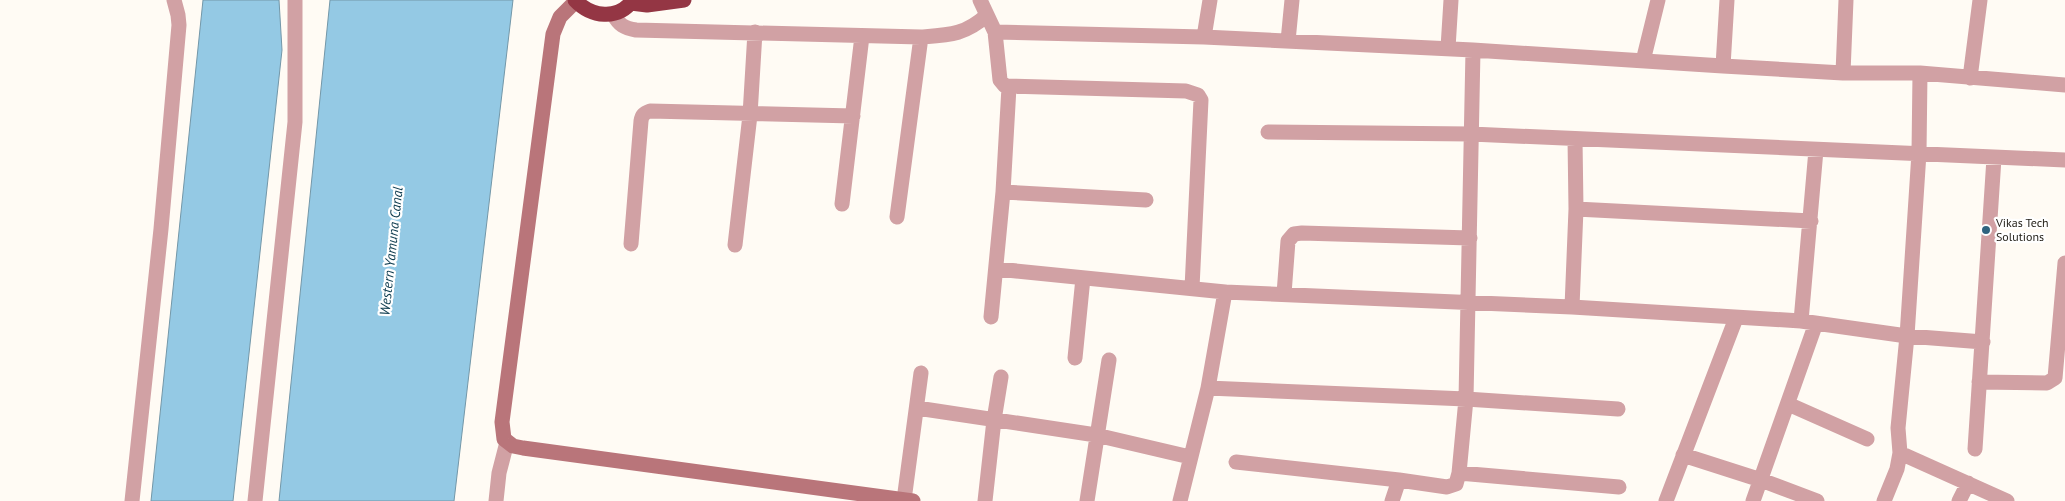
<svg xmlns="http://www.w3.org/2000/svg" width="2065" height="501" viewBox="0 0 2065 501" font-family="'PT Sans',sans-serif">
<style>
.water{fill:#94c9e4;stroke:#7397a8}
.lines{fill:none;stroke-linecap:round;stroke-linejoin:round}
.street{stroke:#d1a1a4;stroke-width:15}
.secondary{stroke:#b9757a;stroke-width:15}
.highway{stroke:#943644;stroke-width:15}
.poi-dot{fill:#2f637f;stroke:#fff;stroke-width:2}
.labels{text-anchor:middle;stroke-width:4.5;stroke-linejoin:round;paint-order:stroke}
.poi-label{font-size:12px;fill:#26231c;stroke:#fff;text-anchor:start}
.water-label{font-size:14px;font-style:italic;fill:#0d3b4e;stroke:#fff}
</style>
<rect width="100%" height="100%" fill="#fffbf4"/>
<path class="water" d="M203,0H279L282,50L233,501H151Z
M330,0H513L454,501H279Z"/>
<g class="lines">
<path class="street" d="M980,0L995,32L1000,80L1005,86L1186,91L1198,95L1201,100L1192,288
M613,14C619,25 624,28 636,30L921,37C949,35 965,35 987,15
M995,32L1204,37L1473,50L1723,66L1843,73H1920L2065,85
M1204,37L1210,0
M1288,41L1292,0
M1448,48L1451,0
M1643,61L1658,0
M1723,66L1727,0
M1843,73L1846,0
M1970,78L1980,0
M1268,132L1471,134L2065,160
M1003,192L1146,200
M842,204L862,36
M1576,209L1811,221
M897,217L921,37
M631,244L641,121C642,115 644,113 650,111L853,116
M735,245L750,115L755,32
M997,269L1225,292L1572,307L1801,321L1907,336L1983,342
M1284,294L1288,241L1294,234L1302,233L1470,238
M1572,307L1576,209L1575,139
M991,317L1003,192L1009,87
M1801,321L1816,150
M1075,358L1083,278
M1979,382L2047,383L2055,378L2065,263
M1208,388L1466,399L1618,409
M1788,404L1867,439
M917,408L1096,435L1190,457
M1975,449L1994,158
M1900,453L2007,501
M1683,455L1761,480L1817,501
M1236,462L1399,480L1447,487L1456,484L1459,473L1466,399L1473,50
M1459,473L1619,487
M904,500L921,373
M132,501L161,229L179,25L178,15L174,0
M255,501L295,122V0
M496,501L499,473L507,442
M985,501L994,420L1001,377
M1087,501L1109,360
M1180,501L1208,388L1225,292
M1392,501L1399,480
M1666,501L1736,318
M1753,501L1816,323
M1884,501L1897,469L1900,453L1898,428L1907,336L1919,153L1920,73
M1959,501L1968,483"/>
<path class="secondary" d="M576,1L560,17L553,34L502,422L504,439L513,446L523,448L913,501"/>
<path class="highway" d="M575,0C591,17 618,21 633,0
M631,3L647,5L684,0"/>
</g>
<circle class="poi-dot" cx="1986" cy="230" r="5"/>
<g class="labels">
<g class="poi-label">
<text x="1996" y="227">Vikas Tech<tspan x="1996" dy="14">Solutions</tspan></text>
</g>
<g class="water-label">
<text transform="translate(391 251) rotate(-84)" y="5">Western Yamuna Canal</text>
</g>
</g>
</svg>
